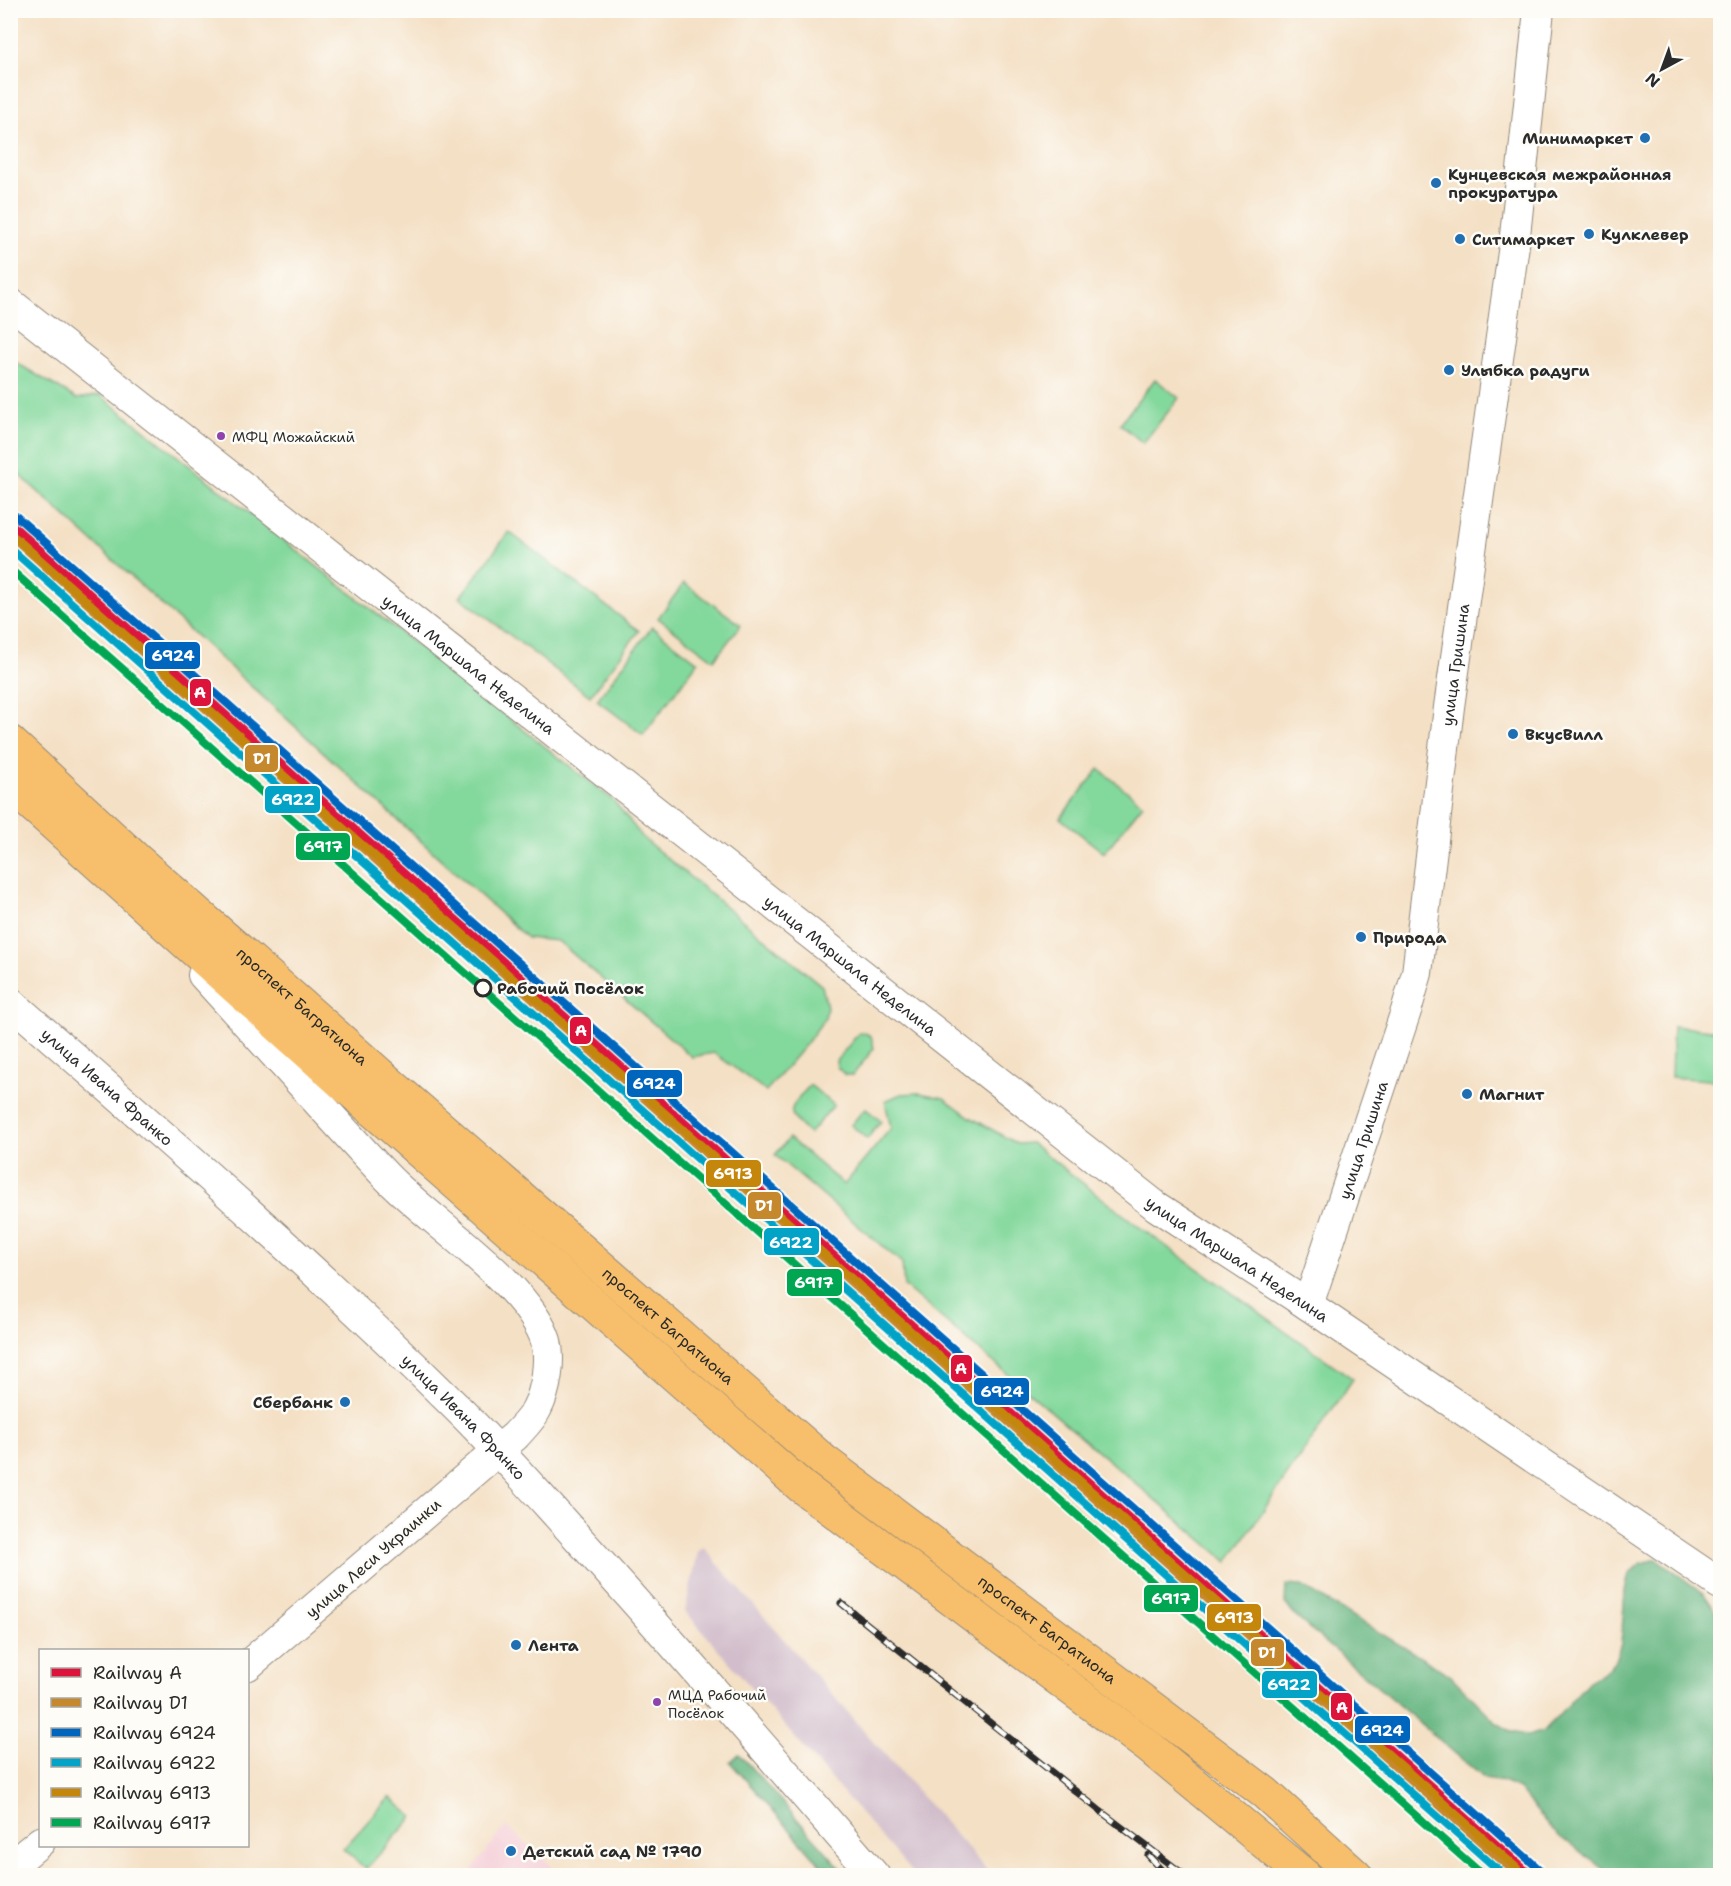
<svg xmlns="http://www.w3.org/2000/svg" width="1731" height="1886" viewBox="0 0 1731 1886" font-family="'Shantell Sans',sans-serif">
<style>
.built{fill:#f5cfd9}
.industrial{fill:#d1bdcb}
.green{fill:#83d89c;stroke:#578264;stroke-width:1.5}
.forest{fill:#6ab884;stroke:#4a7258;stroke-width:1.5}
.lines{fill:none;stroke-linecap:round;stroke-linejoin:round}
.minor-casing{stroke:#908678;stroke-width:32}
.major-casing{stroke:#908678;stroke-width:35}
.minor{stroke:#fff;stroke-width:30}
.major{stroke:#f7bf6c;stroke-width:33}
.rail-casing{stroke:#2b2b2b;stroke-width:7}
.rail{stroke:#fdfcf7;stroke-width:4.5;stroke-dasharray:14;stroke-linecap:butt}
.rail-1-casing{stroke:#fdfcf7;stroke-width:12}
.rail-2-casing{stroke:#fdfcf7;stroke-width:12}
.rail-3-casing{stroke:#fdfcf7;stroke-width:12}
.rail-4-casing{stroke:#fdfcf7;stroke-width:12}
.rail-5-casing{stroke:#fdfcf7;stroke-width:12}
.rail-6-casing{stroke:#fdfcf7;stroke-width:12}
.rail-1{stroke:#dc143c;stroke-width:8}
.rail-2{stroke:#c6882d;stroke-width:8}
.rail-3{stroke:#0065bd;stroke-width:8}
.rail-4{stroke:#02a3c6;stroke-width:8}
.rail-5{stroke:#c4870b;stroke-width:8}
.rail-6{stroke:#00a651;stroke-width:8}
.poi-dot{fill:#1f6fb2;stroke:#fdfcf7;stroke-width:2}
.bus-dot{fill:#8e44ad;stroke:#fdfcf7;stroke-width:2}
.stop-dot{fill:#fdfcf7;stroke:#2b2b2b;stroke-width:3}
.labels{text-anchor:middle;stroke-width:5;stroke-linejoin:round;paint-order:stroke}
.bus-label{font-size:14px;fill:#2b2b2b;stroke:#fdfcf7;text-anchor:start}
.poi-label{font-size:16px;font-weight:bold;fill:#2b2b2b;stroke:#fdfcf7;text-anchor:start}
.street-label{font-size:16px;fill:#2b2b2b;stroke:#fdfcf7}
.stop-label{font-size:16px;font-weight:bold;fill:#2b2b2b;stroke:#fdfcf7;text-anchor:start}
.line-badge{stroke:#fdfcf7;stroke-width:2}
.badge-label{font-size:16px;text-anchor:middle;font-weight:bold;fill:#fff}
</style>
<rect width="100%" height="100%" fill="#fdfcf7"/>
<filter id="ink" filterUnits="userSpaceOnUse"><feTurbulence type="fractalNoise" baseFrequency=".0167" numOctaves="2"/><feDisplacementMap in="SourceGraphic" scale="12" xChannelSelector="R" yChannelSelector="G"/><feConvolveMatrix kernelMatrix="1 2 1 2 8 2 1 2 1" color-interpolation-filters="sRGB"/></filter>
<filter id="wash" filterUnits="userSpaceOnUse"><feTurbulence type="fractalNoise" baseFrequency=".008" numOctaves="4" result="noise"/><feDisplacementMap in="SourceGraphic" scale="24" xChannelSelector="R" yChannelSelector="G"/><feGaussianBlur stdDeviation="1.35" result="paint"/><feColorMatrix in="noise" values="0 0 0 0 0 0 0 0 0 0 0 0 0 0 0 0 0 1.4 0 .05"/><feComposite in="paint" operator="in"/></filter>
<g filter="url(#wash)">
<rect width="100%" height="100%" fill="#f4e0c5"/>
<path class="built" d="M506,1826L562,1875H468Z"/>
<path class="industrial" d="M704,1547L722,1569L991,1875H914L685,1611L698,1552Z"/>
<path class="green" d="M10,359L77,399L100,395L614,801L644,839L822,986L827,1007L825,1018L807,1043L766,1091L714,1053L692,1057L558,941L527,938L11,467Z
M1155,379L1179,398L1143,443L1120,424Z
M509,532L639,631L590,696L460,597Z
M684,583L741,625L714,660L658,618Z
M652,627L698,662L643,735L597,700Z
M1099,769L1143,804L1104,853L1060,818Z
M1673,1026L1720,1031V1081L1671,1077Z
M859,1033H865L871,1036L874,1048L853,1075H845L837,1067L836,1061Z
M810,1085L834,1105L809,1134C783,1110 789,1110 810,1085Z
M919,1093L944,1098L970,1117L1017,1144L1031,1143L1142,1229L1353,1379L1228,1562L904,1286L902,1263L775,1155L789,1138L844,1185L891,1128L885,1101L901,1094Z
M866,1109L881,1121L867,1139L851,1125L861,1113Z
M390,1797L413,1817L366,1869L343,1849Z"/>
<path class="forest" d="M1657,1559L1704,1594L1720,1617V1875H1611L1552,1830L1519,1789L1503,1782L1485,1779L1295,1616L1285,1603L1286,1585L1302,1586L1450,1675L1497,1723L1512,1732L1528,1736L1544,1731L1589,1681L1604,1673L1615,1660L1621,1644L1625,1591L1629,1574L1641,1563Z
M739,1754L847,1875H830L730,1762Z"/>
</g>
<g filter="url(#ink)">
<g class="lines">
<defs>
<g id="minor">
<path id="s1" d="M10,303L1156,1206L1308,1305L1720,1584"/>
<path d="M203,975C264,1042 324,1110 386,1176C429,1221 528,1284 546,1341C551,1360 546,1391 537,1408C532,1419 523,1427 515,1436L248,1665"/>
<path id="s2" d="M10,1002C161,1133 312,1265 454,1405C497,1447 536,1492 577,1537C678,1648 776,1762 875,1876"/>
<path id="s3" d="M1308,1305L1406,1011L1417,973L1449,707L1514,245L1539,10"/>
<path d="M10,1867L40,1842"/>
</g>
<g id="major">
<path id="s4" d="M10,742L136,859L401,1093L824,1461L1265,1793L1356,1876"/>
<path d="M10,785L379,1116L802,1487L1149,1747L1305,1876"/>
</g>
</defs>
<use href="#minor" class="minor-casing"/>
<use href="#major" class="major-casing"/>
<use href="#minor" class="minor"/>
<use href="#major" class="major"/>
<defs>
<path id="rail" d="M841,1603L1099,1810L1186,1876
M1148,1855L1168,1876"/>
</defs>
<use href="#rail" class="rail-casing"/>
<use href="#rail" class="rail"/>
<defs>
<path id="rail-1" d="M10,523L1532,1876"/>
<path id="rail-2" d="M10,535L1519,1876"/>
<path id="rail-3" d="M16,516L1539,1869"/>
<path id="rail-4" d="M10,548L1505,1876"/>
<path id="rail-5" d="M16,538L1518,1869"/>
<path id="rail-6" d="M10,569L1484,1876"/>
</defs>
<use href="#rail-1" class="rail-1-casing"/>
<use href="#rail-2" class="rail-2-casing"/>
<use href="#rail-3" class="rail-3-casing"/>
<use href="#rail-4" class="rail-4-casing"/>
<use href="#rail-5" class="rail-5-casing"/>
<use href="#rail-6" class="rail-6-casing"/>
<use href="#rail-1" class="rail-1"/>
<use href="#rail-2" class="rail-2"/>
<use href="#rail-3" class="rail-3"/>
<use href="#rail-4" class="rail-4"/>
<use href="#rail-5" class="rail-5"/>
<use href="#rail-6" class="rail-6"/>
</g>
</g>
<g class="poi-dot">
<circle cx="1645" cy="138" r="6"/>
<circle cx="1436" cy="183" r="6"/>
<circle cx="1589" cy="234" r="6"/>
<circle cx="1460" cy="239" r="6"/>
<circle cx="1449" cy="370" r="6"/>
<circle cx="1513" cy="734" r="6"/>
<circle cx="1361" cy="937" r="6"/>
<circle cx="1467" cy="1094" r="6"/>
<circle cx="345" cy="1402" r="6"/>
<circle cx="516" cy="1645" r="6"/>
<circle cx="511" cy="1851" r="6"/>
</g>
<g class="bus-dot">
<circle cx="221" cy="436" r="5"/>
<circle cx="657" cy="1702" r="5"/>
</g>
<circle class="stop-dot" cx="483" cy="988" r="8"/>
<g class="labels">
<g class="bus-label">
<text x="232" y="442">МФЦ Можайский</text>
<text x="668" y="1700">МЦД Рабочий<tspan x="668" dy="18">Посёлок</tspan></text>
</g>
<g class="poi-label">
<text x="1633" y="144" text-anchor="end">Минимаркет</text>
<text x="1448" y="180">Кунцевская межрайонная<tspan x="1448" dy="18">прокуратура</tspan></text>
<text x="1601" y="240">Кулклевер</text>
<text x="1472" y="245">Ситимаркет</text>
<text x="1461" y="376">Улыбка радуги</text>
<text x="1525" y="740">ВкусВилл</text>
<text x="1373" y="943">Природа</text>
<text x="1479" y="1100">Магнит</text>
<text x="333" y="1408" text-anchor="end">Сбербанк</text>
<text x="528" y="1651">Лента</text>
<text x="523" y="1857">Детский сад № 1790</text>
</g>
<g class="street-label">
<text dy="6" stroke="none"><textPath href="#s1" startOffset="584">улица Маршала Неделина</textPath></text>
<text dy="6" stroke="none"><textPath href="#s3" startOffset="660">улица Гришина</textPath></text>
<text dy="6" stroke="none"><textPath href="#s1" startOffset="1070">улица Маршала Неделина</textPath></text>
<text dy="6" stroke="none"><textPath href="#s4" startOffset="394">проспект Багратиона</textPath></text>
<text dy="6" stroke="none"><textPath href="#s2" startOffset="129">улица Ивана Франко</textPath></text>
<text dy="6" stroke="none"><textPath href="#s3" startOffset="174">улица Гришина</textPath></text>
<text dy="6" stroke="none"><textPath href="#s1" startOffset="1556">улица Маршала Неделина</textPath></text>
<text dy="6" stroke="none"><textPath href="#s4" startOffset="880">проспект Багратиона</textPath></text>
<text dy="6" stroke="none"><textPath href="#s2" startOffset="615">улица Ивана Франко</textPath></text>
<text transform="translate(373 1558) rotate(-41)" y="6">улица Леси Украинки</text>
<text dy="6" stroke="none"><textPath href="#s4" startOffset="1366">проспект Багратиона</textPath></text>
</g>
<g class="stop-label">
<text x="497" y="994">Рабочий Посёлок</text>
</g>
</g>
<g class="line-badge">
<rect x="144" y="641" width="57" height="29" rx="6" fill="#0065bd"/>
<rect x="189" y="678" width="23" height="29" rx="6" fill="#dc143c"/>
<rect x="244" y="744" width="35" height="29" rx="6" fill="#c6882d"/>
<rect x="264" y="785" width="57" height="29" rx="6" fill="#02a3c6"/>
<rect x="295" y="832" width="56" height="29" rx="6" fill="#00a651"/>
<rect x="569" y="1016" width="23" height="29" rx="6" fill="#dc143c"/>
<rect x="626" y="1069" width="57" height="29" rx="6" fill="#0065bd"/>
<rect x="705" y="1159" width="57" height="29" rx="6" fill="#c4870b"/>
<rect x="747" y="1191" width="35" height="29" rx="6" fill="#c6882d"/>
<rect x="763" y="1227" width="57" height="29" rx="6" fill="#02a3c6"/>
<rect x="786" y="1268" width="57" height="29" rx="6" fill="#00a651"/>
<rect x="950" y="1354" width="23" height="29" rx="6" fill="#dc143c"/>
<rect x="973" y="1377" width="57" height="29" rx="6" fill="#0065bd"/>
<rect x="1143" y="1584" width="56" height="29" rx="6" fill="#00a651"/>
<rect x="1206" y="1603" width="56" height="29" rx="6" fill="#c4870b"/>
<rect x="1250" y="1638" width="35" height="29" rx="6" fill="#c6882d"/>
<rect x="1261" y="1670" width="57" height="29" rx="6" fill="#02a3c6"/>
<rect x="1330" y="1692" width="23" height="29" rx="6" fill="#dc143c"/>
<rect x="1354" y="1715" width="57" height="29" rx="6" fill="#0065bd"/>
</g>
<g class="badge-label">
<text x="173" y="661">6924</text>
<text x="200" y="698">A</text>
<text x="262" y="764">D1</text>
<text x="293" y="805">6922</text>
<text x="323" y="852">6917</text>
<text x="581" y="1036">A</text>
<text x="654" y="1089">6924</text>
<text x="733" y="1179">6913</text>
<text x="764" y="1211">D1</text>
<text x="791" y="1248">6922</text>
<text x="814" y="1288">6917</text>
<text x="961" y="1374">A</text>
<text x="1002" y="1397">6924</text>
<text x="1171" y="1604">6917</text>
<text x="1234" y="1623">6913</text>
<text x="1267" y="1658">D1</text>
<text x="1289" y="1690">6922</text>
<text x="1342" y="1713">A</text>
<text x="1382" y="1736">6924</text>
</g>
<rect width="1731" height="1886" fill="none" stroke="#fdfcf7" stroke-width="36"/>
<rect x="39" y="1649" width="210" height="198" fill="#fdfcf7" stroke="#a9a8a5" stroke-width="1.5"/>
<rect x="51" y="1668" width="30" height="9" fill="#dc143c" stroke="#a9a8a5" stroke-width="1.5"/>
<text x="93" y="1679" font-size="18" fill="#2b2b2b">Railway A</text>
<rect x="51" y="1698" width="30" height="9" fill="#c6882d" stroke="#a9a8a5" stroke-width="1.5"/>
<text x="93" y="1709" font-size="18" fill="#2b2b2b">Railway D1</text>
<rect x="51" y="1728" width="30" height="9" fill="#0065bd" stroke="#a9a8a5" stroke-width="1.5"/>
<text x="93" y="1739" font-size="18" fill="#2b2b2b">Railway 6924</text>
<rect x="51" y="1758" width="30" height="9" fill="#02a3c6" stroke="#a9a8a5" stroke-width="1.5"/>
<text x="93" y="1769" font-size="18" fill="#2b2b2b">Railway 6922</text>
<rect x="51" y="1788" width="30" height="9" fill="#c4870b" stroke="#a9a8a5" stroke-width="1.5"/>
<text x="93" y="1799" font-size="18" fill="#2b2b2b">Railway 6913</text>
<rect x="51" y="1818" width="30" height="9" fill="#00a651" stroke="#a9a8a5" stroke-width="1.5"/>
<text x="93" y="1829" font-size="18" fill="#2b2b2b">Railway 6917</text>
<g transform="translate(1662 69) rotate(221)" stroke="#fdfcf7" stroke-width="4.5" paint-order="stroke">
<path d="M0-4.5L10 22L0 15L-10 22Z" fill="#2b2b2b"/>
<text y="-9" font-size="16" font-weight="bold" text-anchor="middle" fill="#2b2b2b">N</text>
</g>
</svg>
